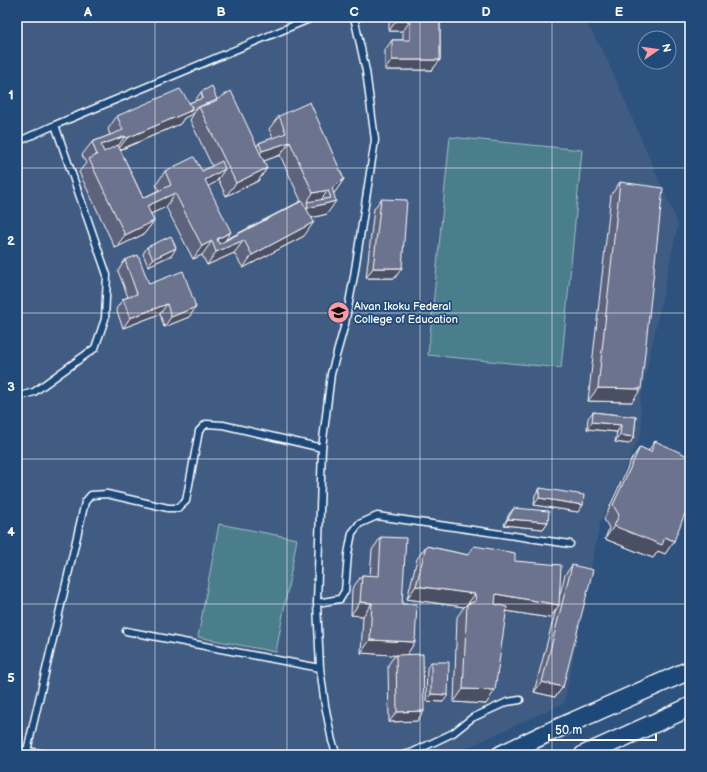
<svg xmlns="http://www.w3.org/2000/svg" width="707" height="772" viewBox="0 0 707 772" font-family="'Balsamiq Sans',sans-serif">
<style>
.built{fill:#415c83}
.green{fill:#4a7e8a;stroke:#a4bec4}
.lines{fill:none;stroke-linecap:round;stroke-linejoin:round}
.lane-casing{stroke:#fff;stroke-width:9}
.secondary-casing{stroke:#fff;stroke-width:21}
.lane{stroke:#1f4a7a;stroke-width:6}
.secondary{stroke:#1f4a7a;stroke-width:18}
.wall{fill:#5d637b;stroke:#fff;fill-rule:evenodd}
.shaded-wall{fill:#4c5064;stroke:#fff}
.building{fill:#6c738f;stroke:#fff}
.grid{fill:none;stroke:#fff;stroke-width:1;stroke-opacity:0.55}
.labels{text-anchor:middle;stroke-width:3.5;stroke-linejoin:round;paint-order:stroke}
.poi-label{font-size:11px;fill:#fff;stroke:#1f4a7a;text-anchor:start}
.neatline{fill:none;stroke:#fff;stroke-width:1.5}
.grid-label{font-size:13px;text-anchor:middle;font-weight:bold;fill:#fff}
</style>
<rect width="100%" height="100%" fill="#2e527e"/>
<filter id="ink" filterUnits="userSpaceOnUse"><feTurbulence type="fractalNoise" baseFrequency=".025" numOctaves="2"/><feDisplacementMap in="SourceGraphic" scale="8" xChannelSelector="R" yChannelSelector="G"/><feConvolveMatrix kernelMatrix="1 2 1 2 8 2 1 2 1" color-interpolation-filters="sRGB"/></filter>
<g filter="url(#ink)">
<path class="built" d="M17,17H583L605,55L678,224L640,401L642,431L600,523L564,703L451,755H17Z"/>
<path class="green" d="M450,137L582,150L561,368L428,355Z
M219,524L297,539L276,652L198,637Z"/>
<g class="lines">
<defs>
<path id="lane" d="M17,142L55,125L314,17
M17,397L34,392L95,348L105,319L107,275L55,125
M317,603L340,599L345,591L348,554L352,533L359,524L377,516L570,544
M126,631L320,668
M17,749L49,755
M27,751L85,502L91,495L107,494L168,508H178L186,501L199,431L206,424L223,425L322,448
M337,755L332,741L325,705L320,668L317,603L322,448L331,374L345,324L354,276L375,140L366,71L354,17
M403,755L411,753L453,733L472,718L507,702L520,700"/>
<path id="secondary" d="M501,755L545,734L690,670
M584,755L690,707"/>
</defs>
<use href="#lane" class="lane-casing"/>
<use href="#secondary" class="secondary-casing"/>
<use href="#lane" class="lane"/>
<use href="#secondary" class="secondary"/>
</g>
<path class="wall" d="M389,17H440V60L432,70H385V50L392,40H403V31H389Z
M201,92L217,100L257,146L259,143L273,138L269,129L279,116L344,179L334,193L327,214L311,218L304,236L243,268L234,253L207,265L202,255L193,259L166,207L150,214L154,221L144,234L115,248L79,172L86,163L82,155L92,142L110,135L108,129L117,116L189,103L197,100L196,99ZM194,113L190,120L212,166L202,171H165L156,185L159,190L143,198L120,150L180,124L184,118ZM280,155L301,201L225,240L208,186L216,182L218,179L226,196L258,181L267,168L264,161Z
M620,182L632,402L588,401L611,195Z
M381,199L395,278H366L374,209Z
M147,247L172,255L148,266L143,254Z
M125,260L149,284L196,307L189,317L164,327L160,314L123,328L116,309L123,299L128,297L118,271Z
M593,412L636,417L634,437L629,444L615,442L617,432L587,429L588,418Z
M655,441L674,541L665,554L658,551L653,558L605,539L609,528L604,519L631,460L640,447L648,451Z
M540,488L583,505L578,512L534,505L535,495Z
M514,508L548,522L543,529L504,525L509,514Z
M381,537L402,604L415,642L407,654L424,711L417,721L389,722L388,665L395,655L361,653L363,616L351,615L352,589L362,575L370,576L372,550Z
M426,546L468,555L515,561L559,598L565,575L572,565L563,687L555,697L534,692L556,609L550,618L506,611L486,704L454,702L457,617L464,607L407,599L417,559Z
M431,662L443,702L426,701L427,668Z"/>
<path class="shaded-wall" d="M396,21H410L403,31H389Z
M392,60H440L432,70H385Z
M199,107L194,113L184,118L180,124L117,151L127,138Z
M125,136L116,149L95,157L101,145Z
M290,142L280,155L253,165L262,151Z
M267,168L258,181L226,196L236,183Z
M225,169L216,182L196,193L205,180Z
M344,179L335,192L330,196L332,188Z
M328,190L319,203L307,202L313,193Z
M175,193L166,207L137,220L147,206Z
M336,201L327,214L299,221L308,208Z
M154,221L144,234L115,248L125,235Z
M314,222L304,236L243,268L252,255Z
M231,232L222,245L215,249L217,239Z
M244,240L234,253L207,265L216,252Z
M212,241L202,255L193,259L202,246Z
M176,248L172,255L148,266L153,259Z
M373,268H402L395,278H366Z
M167,304L160,314L123,328L130,318Z
M196,307L189,317L164,327L171,317Z
M598,388L641,389L632,402L588,401Z
M592,422L621,425L617,432L587,429Z
M620,435L634,437L629,444L615,442Z
M539,498L583,505L578,512L534,505Z
M508,519L548,522L543,529L504,525Z
M614,526L665,537L674,541L665,554L658,551L653,558L605,539Z
M416,586L475,594L466,606L467,604L464,607L407,599Z
M496,594L559,605L550,618L487,608Z
M360,602L372,603L363,616L351,615Z
M370,640L415,642L406,656L361,653Z
M542,682L563,687L555,697L534,692Z
M463,689L495,690L486,704L454,702Z
M431,694L448,695L443,702L426,701Z
M424,711L417,721L389,722L397,712Z"/>
<path class="building" d="M396,17H440V60H392V40H410V21H396Z
M212,86L217,100L213,102L205,104L189,112L192,107L189,103L203,98L201,92Z
M180,89L192,107L190,111L127,138L125,136L101,145L104,152L118,145L143,198L171,185L165,171L194,157L202,171L222,161L225,169L205,180L231,232L217,239L219,244L302,201L314,222L252,255L244,240L216,252L212,241L202,246L175,193L147,206L154,221L125,235L89,159L97,155L92,142L123,130L117,116Z
M231,91L267,168L236,183L199,107L211,103Z
M310,102L344,179L332,188L336,201L308,208L307,202L331,198L328,190L313,193L290,142L262,151L259,143L286,133L279,116Z
M620,182L663,188L641,389L598,388Z
M381,199L407,200L402,268H373Z
M171,236L176,248L153,259L147,247Z
M138,255L149,284L183,271L196,307L171,317L167,304L130,318L123,299L137,294L125,260Z
M593,412L636,417L634,437L620,435L621,425L592,422Z
M655,441L690,457V469L688,471H690V501L674,541L665,537L662,545L614,526L619,515L613,505L640,447L651,452Z
M540,488L584,495L583,505L539,498Z
M514,508L549,511L548,522L508,519Z
M381,537L406,538L402,604H417L415,642L370,640L372,603L360,602L362,575L379,576Z
M426,546L468,555L474,546L515,553V561L561,565L559,605L496,594L495,604L507,607L495,690L463,689L467,604L476,601L475,594L416,586Z
M572,565L593,570L563,687L542,682Z
M423,654L424,711L397,712L396,655Z
M431,662H449L448,695L431,694Z"/>
</g>
<path class="grid" d="M155,17V755M287,17V755M420,17V755M552,17V755M17,168H690M17,313H690M17,459H690M17,604H690"/>
<defs>
<symbol id="university-disc" viewBox="-11 -11 22 22"><circle r="9.5" fill="#ff9aa2" stroke="#1f4a7a"/><path d="M0-5L7-2L0 1L-7-2ZM-4 1L0 2.5L4 1V4Q0 6-4 4Z" fill="#111"/></symbol>
</defs>
<g fill-rule="evenodd">
<use href="#university-disc" x="326" y="300" width="25" height="25"/>
</g>
<g class="labels">
<g class="poi-label">
<text x="354" y="310">Alvan Ikoku Federal<tspan x="354" dy="13">College of Education</tspan></text>
</g>
</g>
<rect width="707" height="772" fill="none" stroke="#1f4a7a" stroke-width="44"/>
<g transform="translate(657 50) rotate(77)"><circle r="19" fill="#1f4a7a" stroke="#7992af"/>
<path d="M0-3L7 15L0 10L-7 15Z" fill="#ff9aa2"/>
<text y="-6" font-size="11" font-weight="bold" text-anchor="middle" fill="#ffffff">N</text>
</g>
<path d="M549 734v6h107v-6" fill="none" stroke="#ffffff" stroke-width="2"/>
<text x="555" y="734" font-size="12" fill="#ffffff" stroke="#1f4a7a" stroke-width="3" paint-order="stroke">50 m</text>
<rect x="22" y="22" width="663" height="728" class="neatline"/>
<g class="grid-label">
<text x="88" y="16">A</text>
<text x="221" y="16">B</text>
<text x="354" y="16">C</text>
<text x="486" y="16">D</text>
<text x="619" y="16">E</text>
<text x="11" y="99">1</text>
<text x="11" y="245">2</text>
<text x="11" y="391">3</text>
<text x="11" y="536">4</text>
<text x="11" y="682">5</text>
</g>
</svg>
